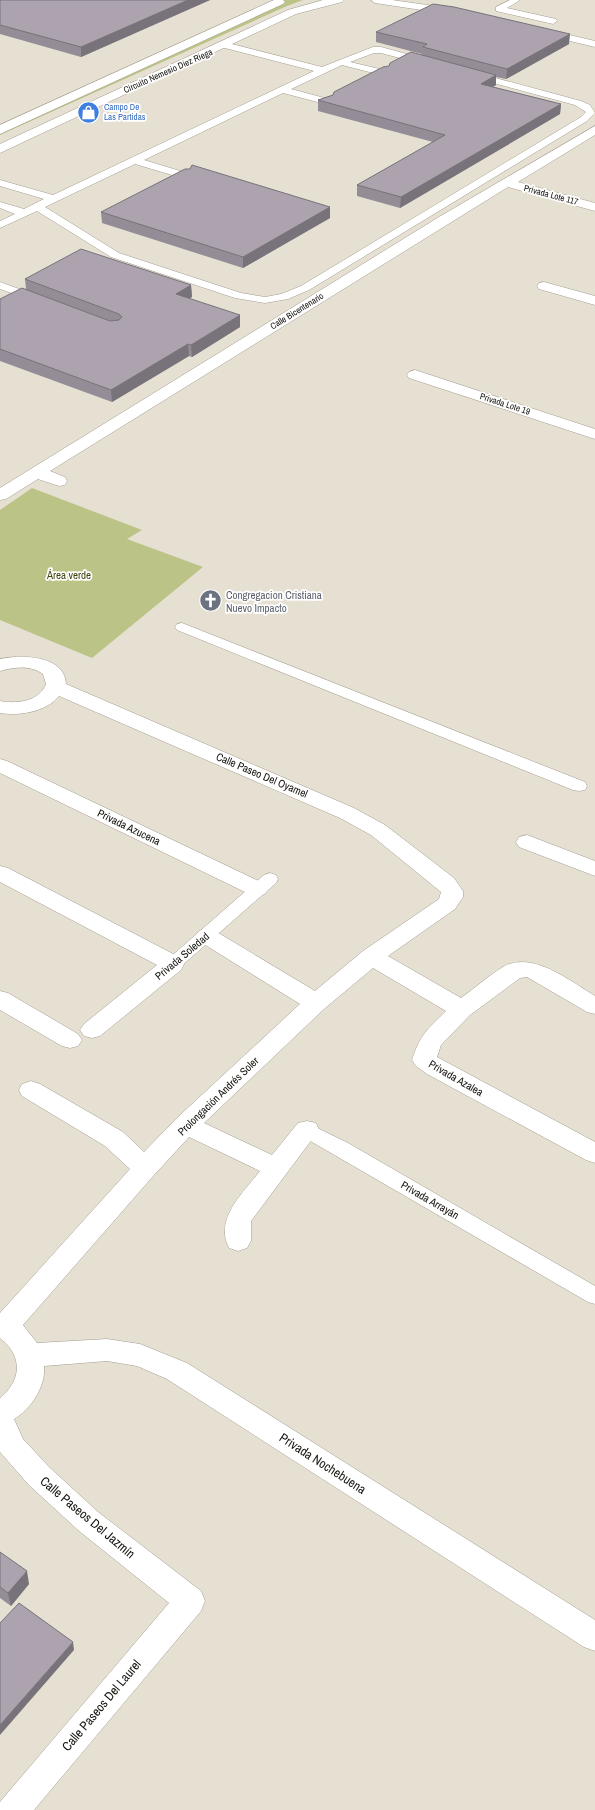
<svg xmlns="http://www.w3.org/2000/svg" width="595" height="1810" viewBox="0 0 595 1810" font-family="'Archivo Narrow',sans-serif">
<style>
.green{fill:#bcc387}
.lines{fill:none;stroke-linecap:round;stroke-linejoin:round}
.service-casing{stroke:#a49e91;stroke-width:1}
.minor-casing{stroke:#a49e91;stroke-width:1}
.service{fill:#fff;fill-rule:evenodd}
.minor{fill:#fff;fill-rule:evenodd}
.wall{fill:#948c96}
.shaded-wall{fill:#78727a}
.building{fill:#aca3af;stroke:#78727a}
.labels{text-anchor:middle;stroke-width:3.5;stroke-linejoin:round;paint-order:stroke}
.far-street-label{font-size:9px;fill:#171510;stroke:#fff}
.far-shop-label{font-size:9px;fill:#366cbe;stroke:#fff;text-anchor:start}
.park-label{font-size:11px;fill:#3f4410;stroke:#fff}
.worship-label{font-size:11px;fill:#5b616d;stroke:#fff;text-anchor:start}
.street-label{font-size:11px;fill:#171510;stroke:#fff}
.near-street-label{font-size:13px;fill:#171510;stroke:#fff}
</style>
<rect width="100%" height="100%" fill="#e6e0d2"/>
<path class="green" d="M283,0H303L287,6L0,135V129Z
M32,488L142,530L127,539L203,567L92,658L0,620V510Z"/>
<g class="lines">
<defs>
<path id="service" d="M371,0H392L448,8L452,11L448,14L375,3Z
M510,0H520L507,8L556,19L557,21L553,24L496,11V7Z
M548,30L595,41V47L545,35V31Z
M224,42L322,67L373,47H381L429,60L431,62L426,65L381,53H374L350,62L388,71L390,73L385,76L342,65L291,89L332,100V104L329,105L283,93L144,160L190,174L191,176L190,178H182L135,164L45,207L119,253L241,293L265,297L281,294L301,286L581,117L586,112L575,105L471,77V73H477L581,101L590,105L595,113L587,121L309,290L288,299L265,303L235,298L111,257L37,211L0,228V221L15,214L0,208V202L24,209L44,199L0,186V180L53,195L314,71L221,47V43Z
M0,282L41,297L43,299L37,302L0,289Z
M182,623L585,782L587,786L585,790L579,791L573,790L177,630L175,627L177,624Z
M270,873L276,875L278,879L276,883L179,968L173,970L167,968L164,964L167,960L264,875Z
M307,1123L348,1143L595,1286V1304L588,1302L300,1135L297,1130L300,1125Z"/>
<path id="minor" d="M274,0H283L285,2L283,4L0,134V125Z
M323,0H344L342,2L296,14L0,153V144L288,10Z
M595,126V135L518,182L595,203V211L508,187L50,471L65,477L67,481L65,485L59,486L38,479L6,499L0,500V488L439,217Z
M544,282L595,296V305L539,289L537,286L539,283Z
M415,370L595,429V439L409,378L407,375L409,372Z
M14,657C33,656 65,659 66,684L354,808L385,825L454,878L463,891V897L455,909L388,956L461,998C475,988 488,976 503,967C532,950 570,981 595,996V1014L587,1012L527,977L520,978L470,1015L441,1045L437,1057L595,1142V1163L586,1160L427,1074L416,1066L412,1060C421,1033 427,1030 446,1011L373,968L324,1009L204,1123L272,1155L298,1123L307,1121L316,1123L319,1130L251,1221V1241L247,1248L238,1251L229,1248C214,1219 243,1193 260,1171L189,1137L154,1175L23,1325L37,1343L107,1339L140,1344L187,1363L595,1620V1651L584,1647L167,1379L137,1366L107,1361L44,1366C46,1386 31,1409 14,1419L23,1439L49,1467L98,1512L201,1591L205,1601L201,1611L34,1810H0V1802L169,1603L78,1530L29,1485L0,1452V1398C22,1380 23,1356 0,1338V1313L130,1169L105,1146L22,1096L19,1090L22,1084L31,1081L40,1084L123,1132L144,1152L177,1118L300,1004L199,941L196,936L199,931L207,928L215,931L315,991L363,951L439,899L441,892L371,835L340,818L59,696C46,712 20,716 0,713V701C16,704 39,702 46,684L43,674C30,665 15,667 0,671V659Z
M0,759L7,761L265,884L268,889L265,894L257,896L249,894L0,773Z
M527,835L595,861V876L519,847L516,842L519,837Z
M0,866L8,868L181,958L184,964L181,970L100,1036L92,1038L84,1036L80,1030L84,1024L157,965L0,882Z
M0,991L8,993L78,1034L82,1040L78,1046L70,1048L62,1046L0,1010Z"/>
</defs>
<use href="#service" class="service-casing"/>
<use href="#minor" class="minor-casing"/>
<use href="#service" class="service"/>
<use href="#minor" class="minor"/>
</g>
<path class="wall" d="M0,0H210L81,57L0,34Z
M376,32L569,44L506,79L496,77V85L493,87L561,104L560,114L400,208L357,196V185L433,142L318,111V100L333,95L389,66L422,55V54L376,42Z
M330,207V218L243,268L102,223L101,212Z
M25,279L191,285L192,297L189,298L240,327L192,357L189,356L112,402L0,361V299L26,289Z
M0,1552L29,1584L11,1606L0,1598Z"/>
<path class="shaded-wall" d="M188,0H210L81,57V47Z
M570,34L569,44L506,79L507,69Z
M496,75V85L480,94L481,84Z
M561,104L560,114L400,208L401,197Z
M330,207V218L243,268V257Z
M191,285L192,297L177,305L176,294Z
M240,315V327L192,357L191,345Z
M188,344L189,356L112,402L111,390Z
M27,1571L29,1584L11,1606L8,1593Z
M73,1642L74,1650L0,1735V1725Z"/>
<path class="building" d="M0,0H188L81,47L0,25Z
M433,4L454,7L570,34L507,69L423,47L427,44L376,32Z
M411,52L496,75L481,84L561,104L401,197L357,185L445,135L318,100L333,95L334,92L383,67L389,66L390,63Z
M192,165L330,207L243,257L101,212L185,169H190Z
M81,249L191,285L176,294L240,315L191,345L188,344L111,390L0,349V299L22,288L110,321L119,320L122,317L119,314L25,279Z
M0,1552L27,1571L8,1593L0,1587Z
M19,1603L73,1642L0,1725V1623Z"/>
<defs>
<symbol id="shop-disc" viewBox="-11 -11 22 22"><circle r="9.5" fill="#3f7fe0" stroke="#fff"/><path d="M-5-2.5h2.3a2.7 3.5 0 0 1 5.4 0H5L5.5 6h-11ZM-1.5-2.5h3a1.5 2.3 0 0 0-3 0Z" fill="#fff"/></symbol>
<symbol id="church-disc" viewBox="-11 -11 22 22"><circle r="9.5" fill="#6b7280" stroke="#fff"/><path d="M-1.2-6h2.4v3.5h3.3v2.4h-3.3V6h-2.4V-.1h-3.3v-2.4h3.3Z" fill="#fff"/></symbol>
</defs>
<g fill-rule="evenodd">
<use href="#shop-disc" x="76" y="100" width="25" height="25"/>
<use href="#church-disc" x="198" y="588" width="25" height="25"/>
</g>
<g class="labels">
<g class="far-street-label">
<text transform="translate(168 71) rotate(-24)" y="3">Circuito Nemesio Diez Riega</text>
<text transform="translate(551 195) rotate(15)" y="3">Privada Lote 117</text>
<text transform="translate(297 311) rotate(-32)" y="3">Calle Bicentenario</text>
<text transform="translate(505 404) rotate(18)" y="3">Privada Lote 19</text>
</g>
<g class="far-shop-label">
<text x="104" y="110">Campo De<tspan x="104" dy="10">Las Partidas</tspan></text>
</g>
<g class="park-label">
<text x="69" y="579">Área verde</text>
</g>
<g class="worship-label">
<text x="226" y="599">Congregacion Cristiana<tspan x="226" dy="13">Nuevo Impacto</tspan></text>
</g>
<g class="street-label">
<text transform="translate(262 775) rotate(23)" y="4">Calle Paseo Del Oyamel</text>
<text transform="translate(129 827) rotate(26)" y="4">Privada Azucena</text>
<text transform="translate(182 956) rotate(-40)" y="4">Privada Soledad</text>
<text transform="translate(456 1078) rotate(30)" y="4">Privada Azalea</text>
<text transform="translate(218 1096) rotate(-44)" y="4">Prolongación Andrés Soler</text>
<text transform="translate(430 1200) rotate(30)" y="4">Privada Arrayán</text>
</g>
<g class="near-street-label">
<text transform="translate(323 1463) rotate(33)" y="5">Privada Nochebuena</text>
<text transform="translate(88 1517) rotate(40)" y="5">Calle Paseos Del Jazmín</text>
<text transform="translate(101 1705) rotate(-50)" y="5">Calle Paseos Del Laurel</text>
</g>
</g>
</svg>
